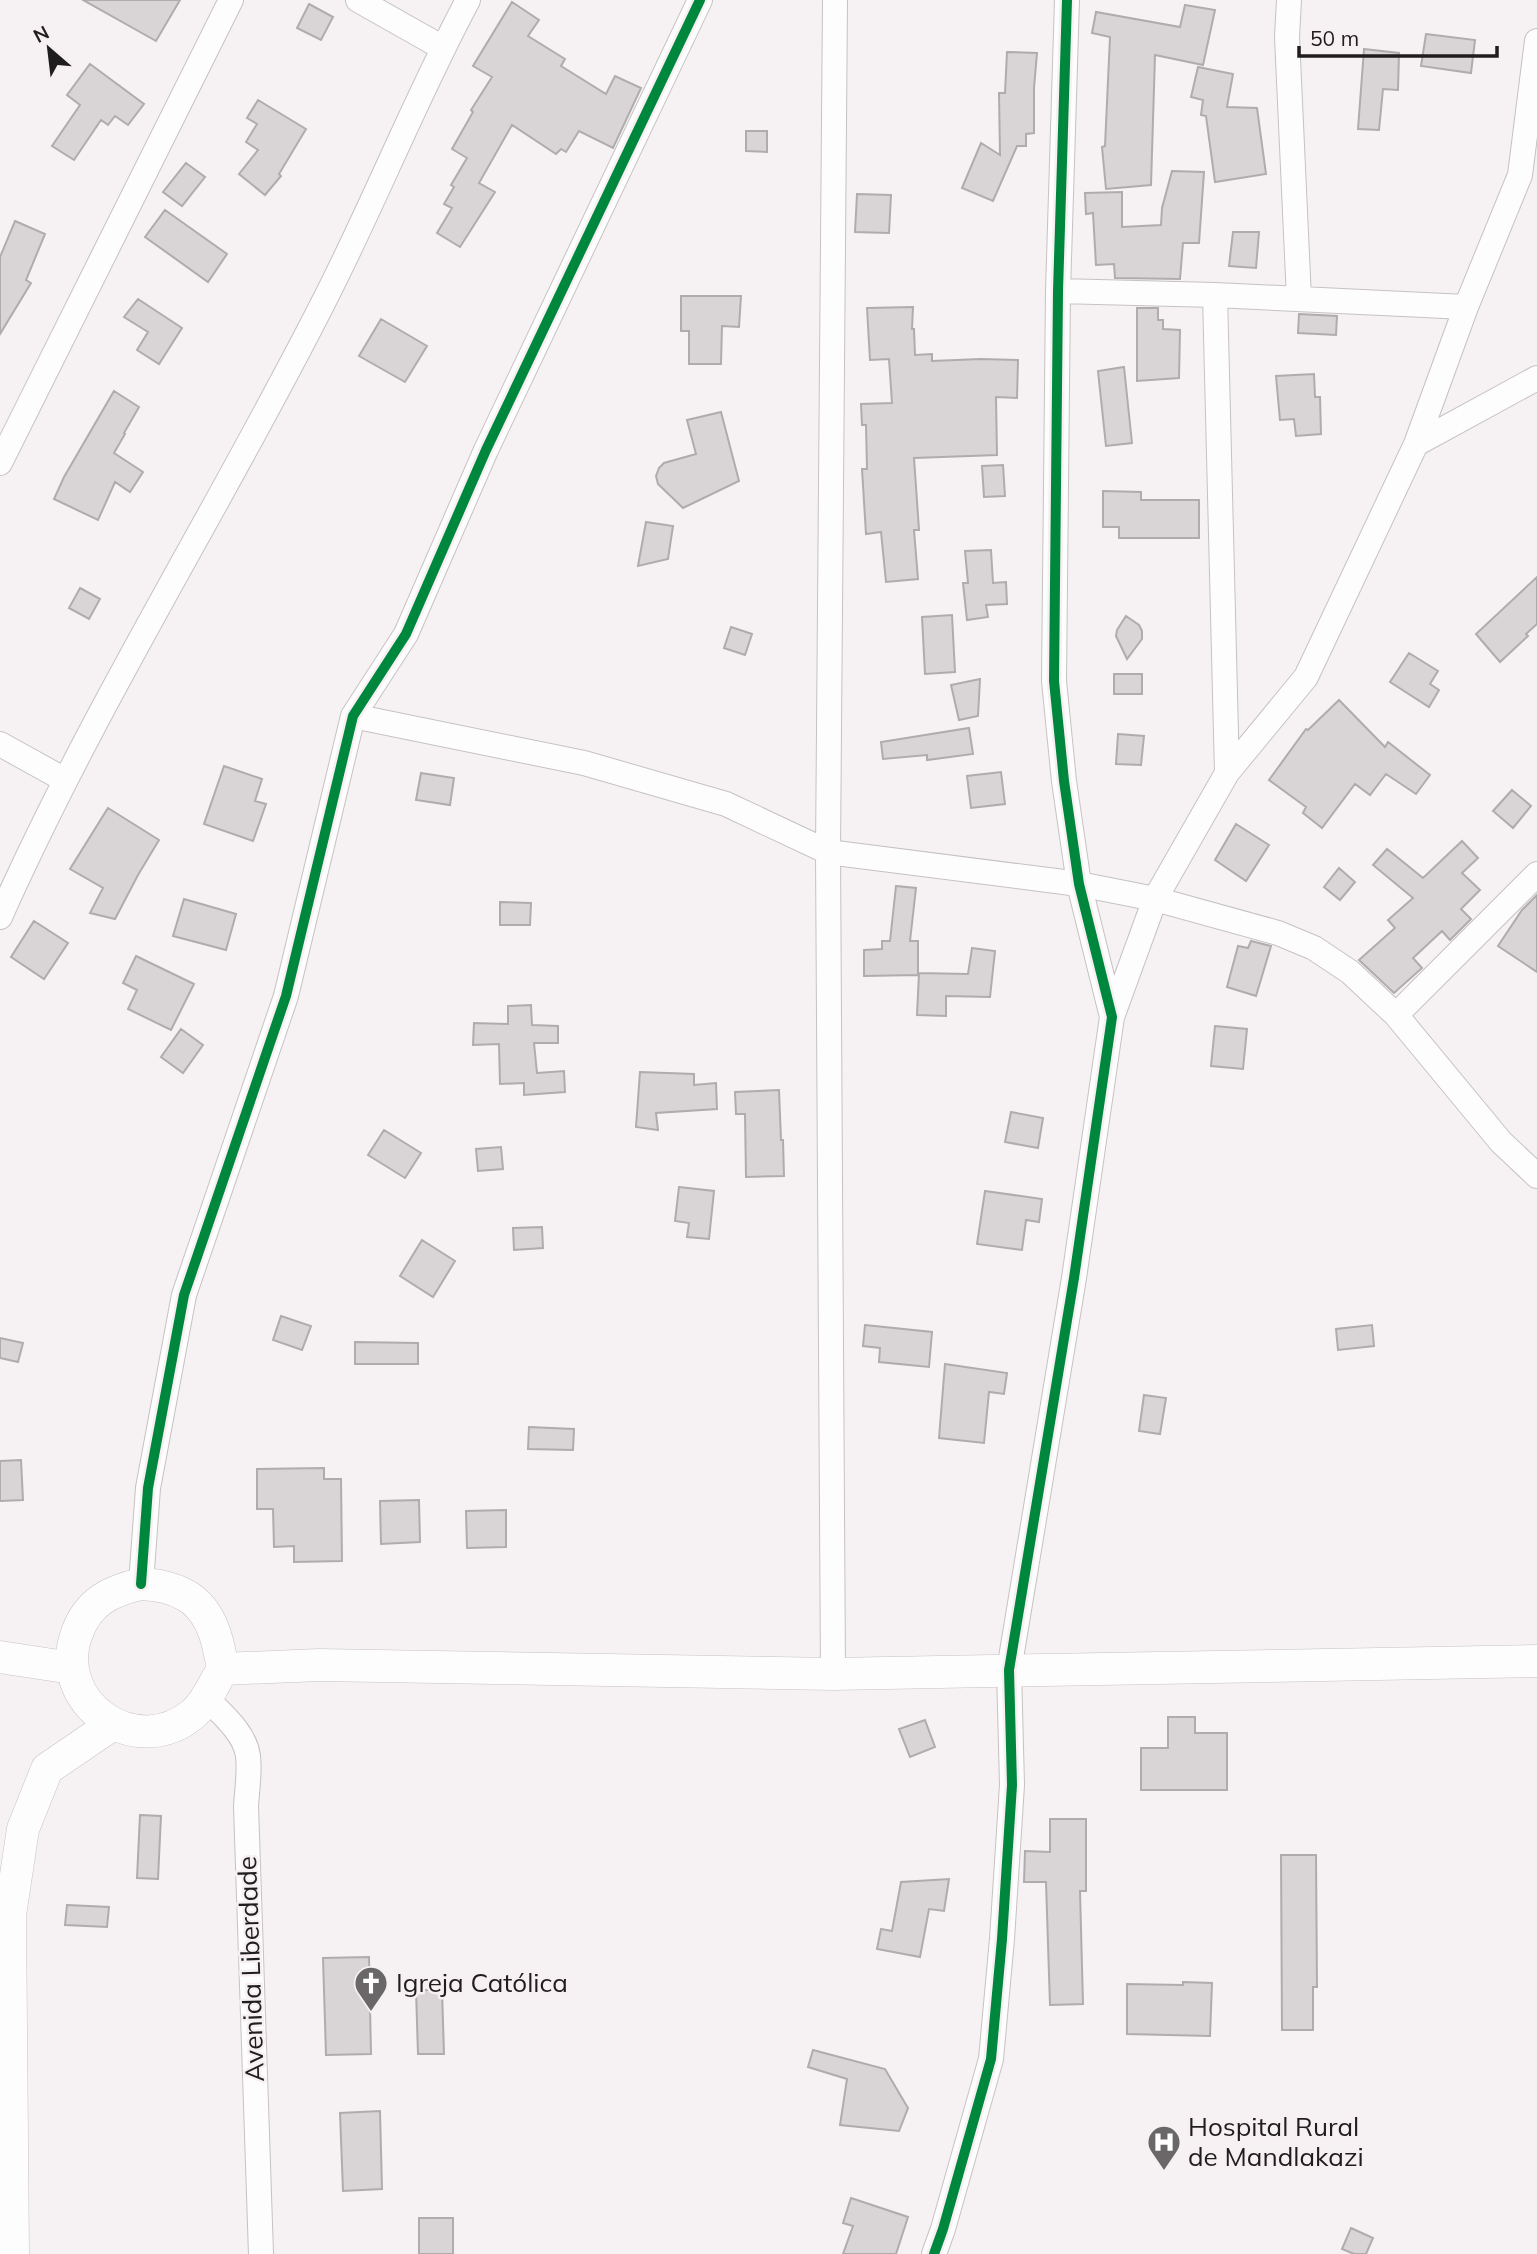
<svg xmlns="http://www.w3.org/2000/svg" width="1537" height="2254" viewBox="0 0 1537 2254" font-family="Mulish,sans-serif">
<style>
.building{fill:#d9d5d6;stroke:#b0acad;stroke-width:2}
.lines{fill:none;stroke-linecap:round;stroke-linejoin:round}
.minor-casing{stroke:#c6c2c4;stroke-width:26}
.tertiary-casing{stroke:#c6c2c4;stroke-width:33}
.minor{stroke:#fefdfd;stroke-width:24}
.tertiary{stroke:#fefdfd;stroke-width:32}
.cycleway-casing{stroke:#f7f0f3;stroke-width:15}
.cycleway{stroke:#00873e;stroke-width:10}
.labels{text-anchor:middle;stroke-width:5;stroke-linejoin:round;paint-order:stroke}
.street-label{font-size:26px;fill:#1f1d1e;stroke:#f7f0f3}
.poi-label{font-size:26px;fill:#1f1d1e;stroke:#f7f0f3;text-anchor:start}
</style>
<rect width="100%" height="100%" fill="#f6f1f3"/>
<path class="building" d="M83,0H180L156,41Z
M512,2L539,20L528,36L565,59L561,66L606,94L615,76L641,88L613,148L579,131L566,152L561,149L556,154L512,125L479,183L495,192L460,247L437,233L452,208L444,204L454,187L451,185L467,158L452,149L473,112L471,110L492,77L473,66Z
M309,4L333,17L321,40L297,28Z
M1185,5L1215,10L1203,65L1155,55L1151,185L1106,189L1102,147L1105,146L1110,37L1092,33L1096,12L1180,27Z
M1426,34L1475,40L1471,73L1421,66Z
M1364,49L1399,53L1398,90L1383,89L1379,130L1358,129Z
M1007,52L1037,53L1034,88V133L1026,134V146H1017L993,201L962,188L981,143L1000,155L999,93H1005Z
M90,64L144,104L128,125L115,116L108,125L101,120L74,160L52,146L80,105L67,95Z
M1198,67L1233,74L1227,107L1257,108L1266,174L1215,182L1206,116L1201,115L1203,100L1191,97Z
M258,100L306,129L279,174L281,176L265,195L239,174L258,150L246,142L257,124L247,118Z
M746,131H767V152L746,151Z
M186,163L205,177L182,206L163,192Z
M1172,171L1204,172L1199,243H1183L1180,279L1115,278L1114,264L1096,265L1093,213L1086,214L1085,193L1122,192V227L1161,225L1162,208Z
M857,194L891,195L889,233L855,232Z
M165,210L227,254L208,282L145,237Z
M15,221L45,234L26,280L31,283L0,334V257Z
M1233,232H1259L1256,268L1229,266Z
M681,296H741L739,327L722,326L721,364H689V331H681Z
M138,299L182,328L159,364L137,350L148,332L124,317Z
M913,307L912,329H914L915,355L932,354V361L981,359L1018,360L1017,398L996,397L997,455L914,458L919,530H914L918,579L886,582L881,532L866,534L862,469H867L866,425H862L861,404L892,403L889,359L870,360L867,308Z
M1137,308H1158V320H1163V329L1180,330L1179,378L1137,381Z
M1299,314L1337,316L1336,335L1298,333Z
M381,319L427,346L405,382L359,356Z
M1124,367L1132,443L1106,446L1098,371Z
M1314,374L1315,397H1320L1321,434L1296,436L1294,419L1280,420L1276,376Z
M114,391L139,407L124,433L125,434L114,453L143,472L130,492L115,482L98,520L54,499L64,477Z
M721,412L739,481L683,508L658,484L656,476L659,468L664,463L696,454L687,420Z
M1003,465L1005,496L984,497L982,466Z
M1103,491L1141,492V500H1199V538H1119V527H1103Z
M646,522L673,526L668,559L638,566Z
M991,550L993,583L1006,582L1007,604L986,605L988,617L967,620L963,583H968L965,551Z
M1537,577V624L1526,634L1528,636L1500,662L1476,634Z
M80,588L100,599L89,619L69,608Z
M952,615L955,672L925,674L922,617Z
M1126,616L1139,625L1142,631V639L1127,659L1116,636L1117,630Z
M731,627L752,634L745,655L724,648Z
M1409,653L1438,671L1430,684L1439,690L1429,707L1390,682Z
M1114,674H1142V694H1114Z
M980,679L978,716L959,720L951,685Z
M1339,700L1385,747L1388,742L1430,775L1416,794L1386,774L1370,795L1355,784L1322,828L1303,813L1306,807L1269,780L1306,729L1308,730Z
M969,728L973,754L927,760V755L883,759L881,742Z
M1118,734L1144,736L1141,765L1116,764Z
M224,766L262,779L255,801L266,804L253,841L204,824Z
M1001,772L1005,804L971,808L967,776Z
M421,773L454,778L450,805L416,800Z
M1512,790L1531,806L1513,828L1493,811Z
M108,808L159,840L138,875L115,919L90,913L103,888L70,869Z
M1236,824L1269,845L1246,881L1215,860Z
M1462,841L1478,858L1462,873L1480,890L1461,909L1471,919L1450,940L1442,931L1413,958L1422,968L1394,993L1359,960L1395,928L1388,920L1413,898L1373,865L1387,849L1423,878Z
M1339,868L1355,882L1340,900L1324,887Z
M896,886L916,888L910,941H918V975L864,976V950L882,949V941H890Z
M1537,895V972L1498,946L1522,910Z
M184,899L236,914L226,950L173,936Z
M500,902L531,903L530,925H500Z
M34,921L68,943L44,979L11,957Z
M1251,941L1271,946L1256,996L1227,987L1238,946L1248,948Z
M972,948L995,951L990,997L946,996V1016L917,1015L919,973L968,974Z
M136,956L194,984L171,1030L128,1009L137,990L123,983Z
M531,1005L532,1025L558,1026V1043H534L537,1073L564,1071L565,1092L524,1095V1083L500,1084L499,1044L473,1045L474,1023L508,1024V1006Z
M1215,1026L1247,1029L1243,1069L1211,1066Z
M181,1029L203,1045L183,1073L161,1057Z
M640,1072L694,1074V1085L716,1083L717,1109L656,1113L658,1130L636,1127Z
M779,1090L781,1140H783L784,1176L746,1177L745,1114H736L735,1092Z
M1011,1112L1043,1118L1038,1148L1005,1142Z
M384,1130L421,1153L405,1178L368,1155Z
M501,1147L503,1169L478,1171L476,1149Z
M679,1187L714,1191L709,1239L687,1237L689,1223L675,1221Z
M985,1191L1042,1199L1039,1222L1026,1220L1022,1250L977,1244Z
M542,1227L543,1248L514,1250L513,1228Z
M422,1240L455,1261L433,1297L400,1276Z
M281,1316L311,1326L302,1350L273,1340Z
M865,1325L932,1332L929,1367L879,1362L880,1348L863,1346Z
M1372,1325L1374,1346L1338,1350L1336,1329Z
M0,1338L23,1343L18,1362L0,1358Z
M355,1342L418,1343V1364H355Z
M945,1364L1007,1373L1004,1394L989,1392L984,1443L939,1438Z
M1144,1395L1166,1398L1160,1434L1139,1431Z
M529,1427L574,1429L573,1450L528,1449Z
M21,1460L23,1500L0,1501V1461Z
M324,1468V1479H341L342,1561L294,1562V1546L274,1547L273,1509H257V1469Z
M419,1500L420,1542L381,1544L380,1501Z
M506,1510V1547L467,1548L466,1511Z
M1168,1717H1195V1733H1227V1790H1141V1748H1168Z
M925,1720L935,1747L910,1757L899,1729Z
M140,1815L161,1816L158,1879L137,1878Z
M1050,1819H1086V1891H1080L1083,2004L1050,2005L1046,1882H1024L1025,1851L1050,1852Z
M1281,1855H1316L1317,1987H1313V2030H1282Z
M949,1879L944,1911L929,1909L920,1957L877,1949L881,1929L892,1931L901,1882Z
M67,1905L109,1907L107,1927L65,1925Z
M369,1957L371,2054L326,2055L323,1958Z
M1183,1982L1212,1983L1210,2036L1127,2034V1984L1183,1985Z
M416,1990H442L444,2054H418Z
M813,2050L885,2069L908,2108L899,2131L840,2125L847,2079L808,2067Z
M380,2111L382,2189L343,2191L340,2113Z
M851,2198L908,2217L896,2254H843L853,2226L843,2223Z
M419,2218H453V2254H419Z
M1351,2228L1373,2238L1366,2254H1354L1342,2249Z"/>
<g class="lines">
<defs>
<path id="minor" d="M358,0L443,48
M1289,0L1287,37L1299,299
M1058,291L1215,295L1466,307
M1215,295L1227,773
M1416,444L1537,378
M0,463L231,0
M353,716L584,763L726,804L828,852L1079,884L1155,899L1278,933L1314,948L1350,972L1396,1015L1501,1142L1537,1176
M0,744L65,780
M0,917C94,706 218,510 322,305C374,204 415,99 468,0
M1396,1015L1537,874
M1112,1017L1155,899L1227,773L1306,677L1416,444L1466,307L1520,175L1537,41
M141,1584L148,1488L184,1295L286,996L353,716L406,634L486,450L700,0
M833,1674L828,852L835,0
M207,1699C222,1714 245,1733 248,1756C250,1772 247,1790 246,1806L261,2254
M934,2254L943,2229L991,2059L1002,1939L1012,1785L1009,1670L1074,1278L1112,1017L1079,884L1064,781L1054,681L1058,291L1067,0"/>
<path id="tertiary" d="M141,1584C157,1585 172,1587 187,1596C207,1608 216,1632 220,1654C221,1659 223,1665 222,1670C221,1673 219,1676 217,1679C210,1692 204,1705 193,1714C136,1762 51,1703 77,1633C88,1602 110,1591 141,1584Z
M0,1657L72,1668
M222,1669L319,1665L833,1674L1537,1661
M13,2254L10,1915L23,1829L47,1769L113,1724"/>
</defs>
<use href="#minor" class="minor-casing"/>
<use href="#tertiary" class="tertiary-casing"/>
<use href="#minor" class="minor"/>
<use href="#tertiary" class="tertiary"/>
<defs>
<path id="cycleway" d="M141,1584L148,1488L184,1295L286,996L353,716L406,634L486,450L700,0
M934,2254L943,2229L991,2059L1002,1939L1012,1785L1009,1670L1074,1278L1112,1017L1079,884L1064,781L1054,681L1058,291L1067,0"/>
</defs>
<use href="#cycleway" class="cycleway-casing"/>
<use href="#cycleway" class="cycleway"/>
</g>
<defs>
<symbol id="church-pin" viewBox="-11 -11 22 30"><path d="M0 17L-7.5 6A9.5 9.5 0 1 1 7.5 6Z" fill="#6a6769" stroke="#f7f0f3"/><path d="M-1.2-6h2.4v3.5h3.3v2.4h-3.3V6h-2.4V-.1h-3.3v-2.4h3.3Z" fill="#fff"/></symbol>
<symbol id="hospital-pin" viewBox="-11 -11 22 30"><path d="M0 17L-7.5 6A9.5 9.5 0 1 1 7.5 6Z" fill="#6a6769" stroke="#f7f0f3"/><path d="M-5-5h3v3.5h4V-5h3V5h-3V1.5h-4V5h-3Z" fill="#fff"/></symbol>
</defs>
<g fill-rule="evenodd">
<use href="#church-pin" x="352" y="1964" width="38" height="52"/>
<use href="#hospital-pin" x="1145" y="2123" width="38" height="52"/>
</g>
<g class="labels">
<g class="street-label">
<text transform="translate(251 1969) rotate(-92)" y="9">Avenida Liberdade</text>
</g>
<g class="poi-label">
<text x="396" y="1992">Igreja Católica</text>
<text x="1188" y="2136">Hospital Rural<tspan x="1188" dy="30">de Mandlakazi</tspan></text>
</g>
</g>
<g transform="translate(49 49) rotate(332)" stroke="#f7f0f3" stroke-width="5" paint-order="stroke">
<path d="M0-5L12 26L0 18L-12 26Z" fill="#1f1d1e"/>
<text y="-10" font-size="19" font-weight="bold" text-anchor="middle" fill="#1f1d1e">N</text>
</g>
<path d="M1299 46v10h198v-10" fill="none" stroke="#1f1d1e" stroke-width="3.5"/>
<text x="1310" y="46" font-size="21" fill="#1f1d1e" stroke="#f7f0f3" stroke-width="5" paint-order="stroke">50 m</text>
</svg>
